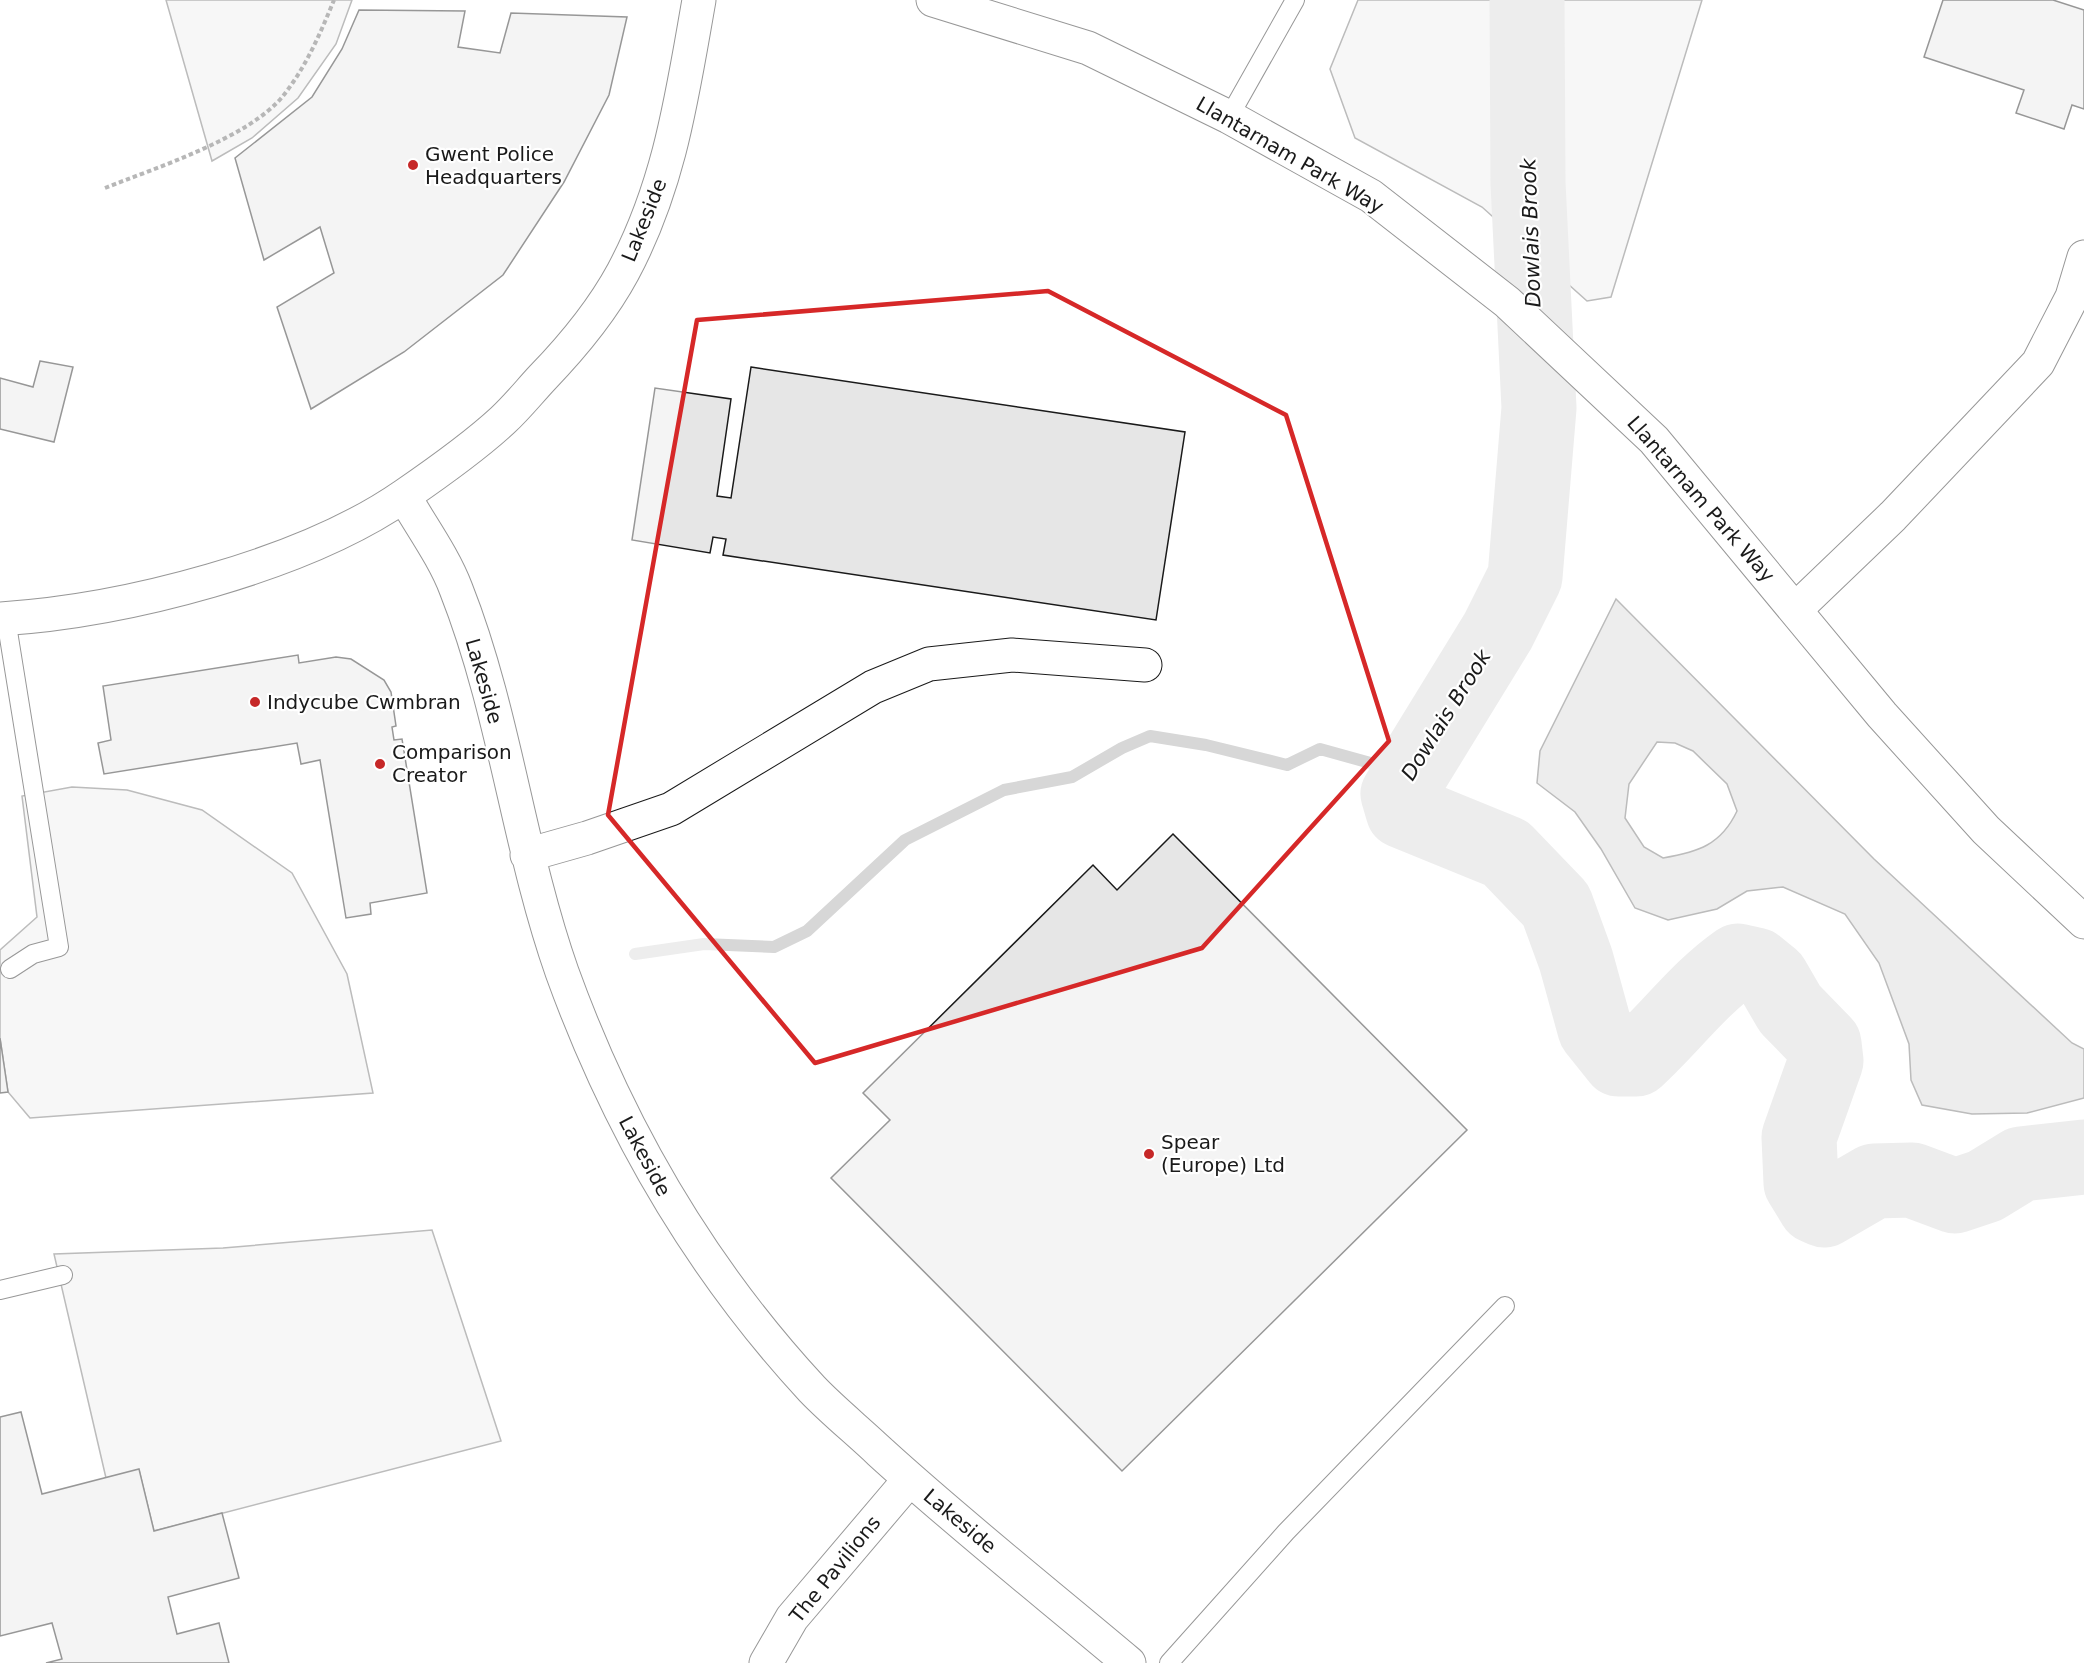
<svg xmlns="http://www.w3.org/2000/svg" width="2084" height="1663" viewBox="0 0 2084 1663" font-family="'DejaVu Sans',sans-serif">
<style>
.built{fill:#ededed;stroke:#6a6a6a;stroke-width:1.5}
.water{fill:#d7d7d7;stroke:#6a6a6a;stroke-width:1.5;fill-rule:evenodd}
.lines{fill:none;stroke-linecap:round;stroke-linejoin:round}
.stream{stroke:#d7d7d7;stroke-width:12}
.river{stroke:#d7d7d7;stroke-width:75}
.building{fill:#e6e6e6;stroke:#1a1a1a;stroke-width:1.5}
.lane-casing{stroke:#1a1a1a;stroke-width:20}
.street-casing{stroke:#1a1a1a;stroke-width:35}
.secondary-casing{stroke:#1a1a1a;stroke-width:35}
.path{stroke:#5f5f5f;stroke-width:4;stroke-dasharray:4.5 3;stroke-linecap:butt}
.lane{stroke:#fff;stroke-width:18}
.street{stroke:#fff;stroke-width:33}
.secondary{stroke:#fff;stroke-width:33}
.marked{fill:none;stroke:#d62828;stroke-width:4.5;stroke-linejoin:round}
.poi-dot{fill:#c62828;stroke:#fff;stroke-width:2}
.labels{text-anchor:middle;stroke-width:4.5;stroke-linejoin:round;paint-order:stroke}
.poi-label{font-size:20px;fill:#1a1a1a;stroke:#fff;text-anchor:start}
.street-label{font-size:20px;fill:#1a1a1a;stroke:#fff}
.water-label{font-size:21px;font-style:italic;fill:#1a1a1a;stroke:#fff}
</style>
<rect width="100%" height="100%" fill="#fff"/>
<path class="built" d="M166,0H352L336,44L298,98L252,138L212,161Z
M1358,0H1702L1611,297L1587,301L1482,207L1355,138L1330,69Z
M72,787L127,790L202,810L292,873L347,974L373,1093L30,1118L8,1092L0,1038V950L37,917L22,796Z
M432,1230L501,1441L154,1531L139,1470L106,1478L54,1254L223,1248Z"/>
<path class="water" d="M1616,599L1874,859L2072,1043L2084,1049V1098L2027,1113L1972,1114L1922,1105L1911,1080L1909,1044L1879,963L1845,914L1783,887L1747,891L1717,909L1668,920L1635,908L1601,849L1575,812L1537,783L1540,751ZM1657,742L1675,743L1693,751L1727,784L1737,811C1721,845 1698,852 1663,858L1644,847L1625,818L1629,784Z"/>
<g class="lines">
<path class="stream" d="M635,954L704,944L774,947L807,931L905,840L1004,790L1072,777L1122,748L1150,736L1206,745L1287,765L1320,749L1410,774"/>
<path class="river" d="M1527,0L1528,183L1539,408L1525,577L1498,631L1398,794L1403,811L1506,853L1556,905L1576,960L1595,1029L1619,1059H1636C1671,1027 1699,988 1738,961L1756,965L1772,978L1790,1009L1824,1044L1826,1061L1799,1137L1801,1183L1815,1206L1824,1210L1874,1181L1912,1180L1955,1196L1985,1186L2021,1164L2084,1157"/>
</g>
<path class="building" d="M1943,0H2053L2084,10V109L2072,105L2064,129L2016,113L2024,90L1924,57Z
M359,10L465,11L458,47L500,53L511,13L627,17L609,95L564,182L503,275L404,352L311,409L277,307L334,273L320,227L264,260L235,158L312,97L342,49Z
M40,361L73,367L54,442L0,429V378L33,387Z
M751,367L1185,432L1156,620L723,555L726,539L713,537L710,553L632,540L655,388L731,399L717,496L731,498Z
M298,655L299,663L336,657L351,659L384,680L391,692L396,726L392,727L394,740L402,739L427,893L370,903L371,914L346,918L320,760L301,764L297,743L104,774L98,743L111,740L103,686Z
M1173,834L1467,1130L1122,1471L831,1178L890,1120L863,1093L1093,865L1117,890Z
M0,1038L8,1092L0,1093Z
M21,1412L42,1494L139,1469L154,1531L222,1513L239,1578L168,1597L177,1634L219,1623L229,1663H46L62,1659L52,1623L0,1636V1417Z"/>
<g class="lines">
<defs>
<path id="lane" d="M1229,117L1295,0
M6,619L59,947L33,954L10,969
M0,1290L63,1275
M1169,1663L1286,1532L1505,1306"/>
<path id="street" d="M404,496C421,526 444,557 456,589C505,713 518,847 562,972C618,1127 700,1268 812,1389C833,1411 858,1431 880,1452C960,1525 1046,1593 1129,1663
M1796,609L1893,516L2038,363L2072,297L2084,257
M0,619C124,611 303,566 405,495C437,473 475,446 503,420C517,407 529,392 542,378C571,348 603,309 623,272C670,184 682,96 699,0
M527,855L587,838L671,809L873,687L929,664L1012,655L1145,665
M766,1663L792,1618L910,1479"/>
<path id="secondary" d="M933,0L1088,48L1229,117L1371,196L1507,302L1654,440L1882,715L1986,830L2084,922"/>
</defs>
<use href="#lane" class="lane-casing"/>
<use href="#street" class="street-casing"/>
<use href="#secondary" class="secondary-casing"/>
<path class="path" d="M105,188C155,168 249,138 283,96C306,67 320,34 334,0"/>
<use href="#lane" class="lane"/>
<use href="#street" class="street"/>
<use href="#secondary" class="secondary"/>
</g>
<path d="M0 0H2084V1663H0ZM1048,291L1286,415L1389,741L1202,948L815,1063L608,815L697,320Z" fill="#fff" fill-opacity=".55" fill-rule="evenodd"/>
<path class="marked" d="M1048,291L1286,415L1389,741L1202,948L815,1063L608,815L697,320Z"/>
<g class="poi-dot">
<circle cx="413" cy="165" r="6"/>
<circle cx="255" cy="702" r="6"/>
<circle cx="380" cy="764" r="6"/>
<circle cx="1149" cy="1154" r="6"/>
</g>
<g class="labels">
<g class="poi-label">
<text x="425" y="161">Gwent Police<tspan x="425" dy="23">Headquarters</tspan></text>
<text x="267" y="709">Indycube Cwmbran</text>
<text x="392" y="759">Comparison<tspan x="392" dy="23">Creator</tspan></text>
<text x="1161" y="1149">Spear<tspan x="1161" dy="23">(Europe) Ltd</tspan></text>
</g>
<g class="street-label">
<text transform="translate(1290 155) rotate(30)" y="7">Llantarnam Park Way</text>
<text transform="translate(644 220) rotate(-68)" y="7">Lakeside</text>
<text transform="translate(1701 499) rotate(49)" y="7">Llantarnam Park Way</text>
<text transform="translate(484 681) rotate(74)" y="7">Lakeside</text>
<text transform="translate(645 1156) rotate(62)" y="7">Lakeside</text>
<text transform="translate(960 1521) rotate(40)" y="7">Lakeside</text>
<text transform="translate(835 1569) rotate(-51)" y="7">The Pavilions</text>
</g>
<g class="water-label">
<text transform="translate(1531 233) rotate(-92)" y="7">Dowlais Brook</text>
<text transform="translate(1446 715) rotate(-58)" y="7">Dowlais Brook</text>
</g>
</g>
</svg>
